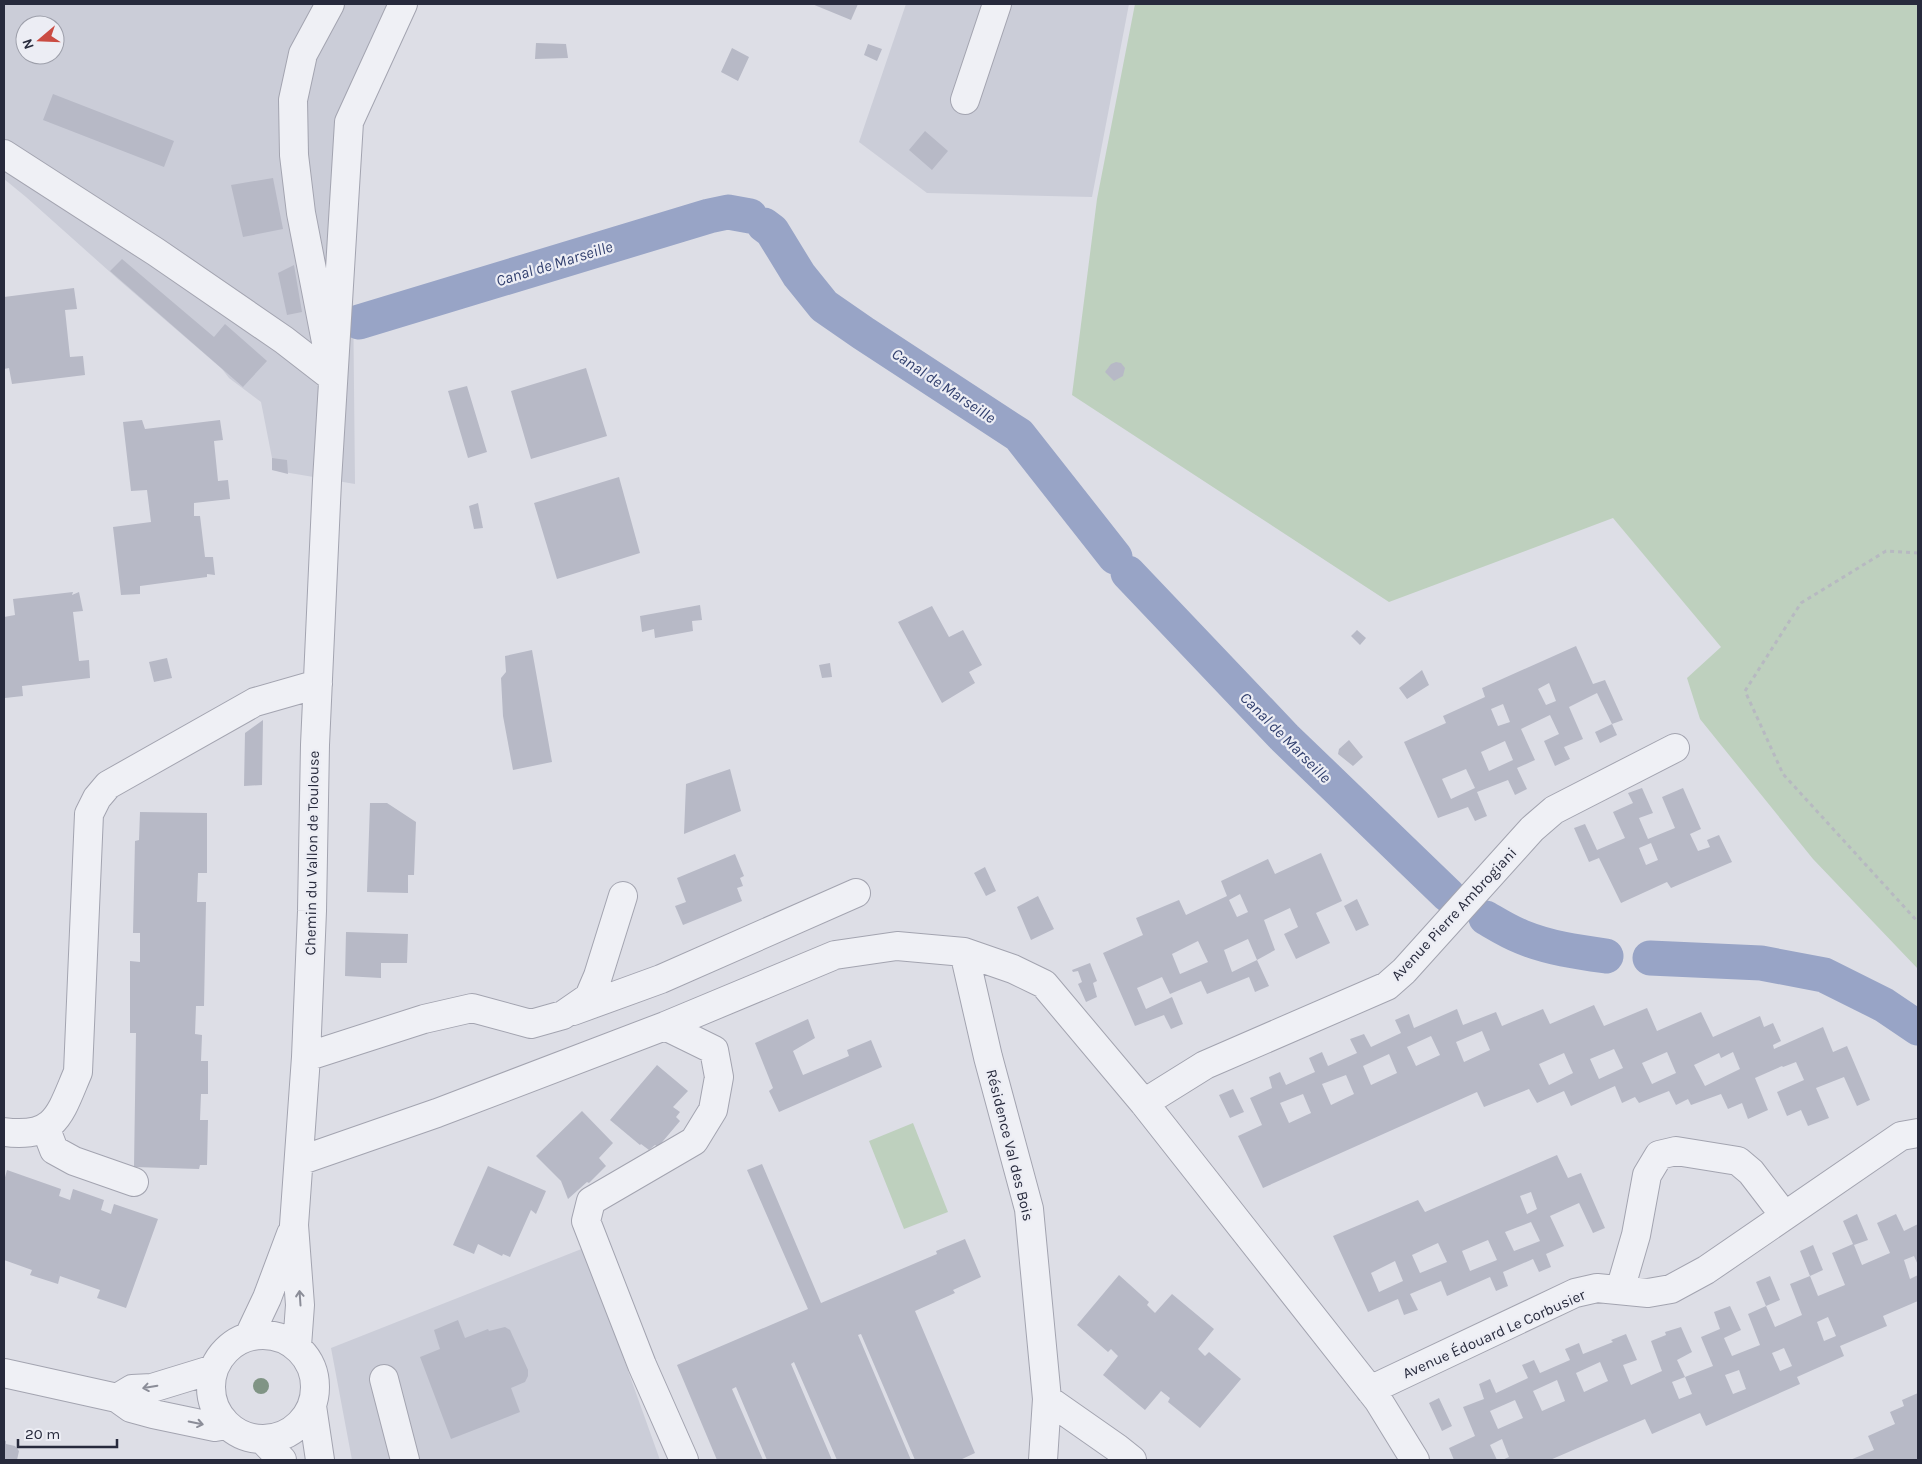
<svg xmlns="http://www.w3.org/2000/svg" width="1922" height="1464" viewBox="0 0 1922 1464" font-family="Karla,sans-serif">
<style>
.built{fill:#cbcdd8;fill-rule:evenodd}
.green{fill:#bed0be}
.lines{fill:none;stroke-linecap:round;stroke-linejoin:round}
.canal{stroke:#98a4c6;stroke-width:35}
.building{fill:#b7b9c6;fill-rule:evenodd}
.minor-casing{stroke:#a3a4b0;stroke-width:30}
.path{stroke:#b7b9c1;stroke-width:3;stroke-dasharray:4 4;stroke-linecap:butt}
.minor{stroke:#eff0f5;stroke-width:28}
.tree{fill:#809485}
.oneway{stroke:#8b8d98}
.labels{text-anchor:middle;stroke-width:4.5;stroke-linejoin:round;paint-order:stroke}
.street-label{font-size:15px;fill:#272a3c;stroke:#ecedf4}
.water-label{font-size:16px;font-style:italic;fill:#32406f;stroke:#ecedf4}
</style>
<rect width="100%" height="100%" fill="#dddee6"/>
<path class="built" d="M4,4H413L357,126L353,290L355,484L272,470V458L261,402L229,378L222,369L119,280L26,197L4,179ZM25,25H55V55H25Z
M906,4H1129L1092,197L927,193L859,142Z
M584,1248L660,1460H352L331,1348Z"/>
<path class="green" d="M1135,4H1918V969L1813,859L1700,719L1687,678L1721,647L1613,518L1389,602L1072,395L1097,199Z
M913,1123L948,1212L904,1229L869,1141Z"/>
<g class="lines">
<path class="canal" d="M764,225L772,231L799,275L824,306L863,333L1019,435L1115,557
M359,322L709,216L728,212L750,216
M1128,573L1285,738L1448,895
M1486,918C1498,925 1509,932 1522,937C1549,948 1577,952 1606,956
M1650,958L1761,963L1824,975L1884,1005L1918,1028"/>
</g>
<path class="building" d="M812,4H858L851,20Z
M536,43L566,44L568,58L535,59Z
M868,44L882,49L877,61L864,55Z
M732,48L749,57L738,81L721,72Z
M53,94L174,141L164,167L43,120Z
M925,131L948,151L932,170L909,150Z
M273,178L283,229L243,237L231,185Z
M122,259L214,337L225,324L267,361L243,387L110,271Z
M294,265L302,312L287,315L278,273Z
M74,288L77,309L65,310L70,357L83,356L85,375L12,384L9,368L4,369V297Z
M1116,362L1121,363L1125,368L1123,376L1114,381L1105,372L1111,364Z
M586,368L607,436L531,459L511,391Z
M467,386L487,452L468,458L448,391Z
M142,420L145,429L220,420L223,440L214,441L218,481L228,480L230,499L194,503V516H200L205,557H213L215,575L207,574V577L140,586V594L121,595L113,527L151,522L147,490L131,491L123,422Z
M272,458L287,460L288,474L272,470Z
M619,477L640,553L557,579L534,503Z
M478,503L483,528L474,529L469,506Z
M73,592L72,595L79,592L83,611L73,612L79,661L89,660L90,678L22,686L23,696L5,698L4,617L15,615L13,599Z
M700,605L702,620L692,621L693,631L655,638L654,629L642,632L640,616Z
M932,606L949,637L963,630L982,665L969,672L975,683L942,703L898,622Z
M1357,630L1366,638L1360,645L1351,636Z
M1576,646L1593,684L1605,680L1623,720L1612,724L1597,693L1569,707L1583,739L1564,747L1570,759L1555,766L1544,741L1559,734L1550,715L1521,729L1535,760L1517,768L1527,789L1515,795L1508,780L1477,792L1487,816L1475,821L1468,807L1438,818L1404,742L1446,723L1443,716L1485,697L1482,688ZM1549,683L1556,701L1546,705L1538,689ZM1503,704L1510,722L1498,726L1491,709ZM1505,741L1513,760L1489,771L1481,752ZM1466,769L1475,788L1451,799L1442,779Z
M532,650L552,762L513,770L503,716L501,678L506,672L505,656Z
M167,658L172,678L154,682L149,662Z
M830,663L832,677L822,678L819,665Z
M1422,670L1429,685L1407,699L1399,688Z
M263,720L262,785L244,786L245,733Z
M1612,724L1617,735L1600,743L1595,732Z
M1349,740L1363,757L1353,766L1338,754L1339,749Z
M730,769L741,811L684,834L686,784Z
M1642,788L1653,813L1639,818L1648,839L1675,828L1662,797L1683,788L1701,829L1690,834L1698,851L1710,847L1707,840L1719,835L1732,862L1671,888L1667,882L1621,903L1599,858L1589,862L1574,828L1585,824L1597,850L1625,838L1613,812L1633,803L1628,793ZM1651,843L1658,860L1646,865L1639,848Z
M370,803H387L416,822L414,875H408V893L367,892Z
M140,812L207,813V873H198L197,902H206L204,1006H196L195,1034L202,1035L201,1061H208V1094H201L200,1120H208L207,1165H200L199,1169L134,1167L136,1033H130V961L140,962V933H133L135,841L139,840Z
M1321,853L1342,901L1316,913L1330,943L1296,959L1284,934L1298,927L1290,908L1264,920L1275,950L1257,960L1269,986L1255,992L1249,977L1207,994L1201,981L1170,994L1162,977L1137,988L1146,1009L1172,997L1183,1024L1171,1029L1164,1015L1135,1026L1103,953L1143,935L1136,918L1179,900L1186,915L1227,896L1221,881L1268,859L1275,874ZM1240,894L1248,912L1237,917L1229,900ZM1248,939L1257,960L1232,972L1224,950ZM1198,941L1208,962L1180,974L1172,954Z
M735,854L744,876L740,878L743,886L737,888L742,901L683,925L675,906L686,902L677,878Z
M985,867L996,891L986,896L974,873Z
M1038,896L1054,929L1031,940L1017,907Z
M1357,899L1369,925L1356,931L1344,906Z
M346,932L408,934L407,963H381V978L345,976Z
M1090,963L1097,981L1093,983L1097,997L1086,1002L1078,984L1082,982L1078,971L1073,972L1072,970Z
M1594,1005L1604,1026L1647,1008L1657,1031L1701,1012L1713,1037L1760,1016L1764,1027L1773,1023L1781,1041L1773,1045L1774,1049L1823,1027L1833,1052L1847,1046L1870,1100L1857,1106L1844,1077L1816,1088L1829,1118L1808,1126L1801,1110L1787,1116L1777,1092L1804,1080L1796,1062L1783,1067L1782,1066L1755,1078L1768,1110L1748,1119L1742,1103L1728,1109L1721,1094L1691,1105L1688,1099L1676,1105L1669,1091L1639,1103L1635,1097L1622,1103L1615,1086L1571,1106L1564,1091L1537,1103L1529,1089L1484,1107L1477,1092L1263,1188L1238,1136L1262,1125L1250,1098L1272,1088L1269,1077L1280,1072L1286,1085L1315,1072L1309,1058L1322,1052L1328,1066L1357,1053L1350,1039L1364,1034L1371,1047L1401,1033L1395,1020L1409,1014L1414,1028L1457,1009L1463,1025L1496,1012L1502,1026L1543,1009L1550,1024ZM1482,1031L1490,1050L1464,1062L1456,1042ZM1431,1036L1440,1055L1416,1066L1407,1047ZM1614,1049L1623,1068L1599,1079L1590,1059ZM1667,1052L1676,1073L1652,1084L1642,1063ZM1733,1052L1740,1069L1705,1086L1694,1065L1719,1053L1721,1058ZM1564,1053L1573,1073L1549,1085L1539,1064ZM1389,1054L1397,1073L1371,1085L1363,1066ZM1346,1075L1354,1094L1331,1105L1322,1084ZM1303,1094L1311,1113L1289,1123L1280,1103Z
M808,1019L815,1038L793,1051L803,1075L849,1056L847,1050L871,1040L882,1067L779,1112L769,1091L773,1088L755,1043Z
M657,1065L688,1091L673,1107L680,1112L676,1117L680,1121L658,1147L655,1145L649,1150L641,1144L640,1145L610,1120Z
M1233,1089L1244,1112L1230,1118L1219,1095Z
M582,1111L613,1143L599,1158L606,1166L589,1183L587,1182L568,1199L561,1181L536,1156Z
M1557,1155L1568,1178L1581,1173L1605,1228L1593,1233L1579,1203L1550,1216L1564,1246L1546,1254L1551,1267L1539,1272L1533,1259L1503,1272L1508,1286L1496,1291L1490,1277L1447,1296L1441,1281L1410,1294L1418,1310L1404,1315L1398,1299L1368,1312L1333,1236L1418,1200L1425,1212ZM1531,1192L1537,1209L1527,1214L1520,1196ZM1531,1222L1540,1241L1514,1251L1505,1232ZM1488,1240L1497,1260L1470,1271L1462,1251ZM1438,1243L1447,1262L1420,1273L1412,1255ZM1395,1261L1403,1281L1379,1292L1371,1273Z
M762,1164L821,1303L937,1254L936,1251L965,1239L981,1277L953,1290L955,1293L915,1311L975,1453L960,1460H915L861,1334L858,1335L911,1460H837L794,1362L791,1364L832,1460H767L736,1387L732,1389L763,1460H717L677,1365L808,1309L747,1170Z
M488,1166L546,1191L536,1214L531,1210L510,1257L503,1254L502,1256L478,1244L474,1254L453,1245Z
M7,1170L61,1189L59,1196L70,1200L73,1189L104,1200L101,1210L111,1214L114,1204L158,1219L126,1308L97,1298L100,1290L60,1276L58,1284L30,1275L32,1270L4,1260V1181Z
M1857,1214L1868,1240L1854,1245L1862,1265L1890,1253L1877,1223L1896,1214L1904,1231L1918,1224V1265L1914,1256L1904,1260L1910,1279L1918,1275V1301L1883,1316L1887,1326L1840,1346L1844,1356L1797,1377L1800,1384L1706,1426L1700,1413L1652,1434L1645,1419L1550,1460H1502L1509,1457L1502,1439L1490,1445L1497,1460H1454L1449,1448L1475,1436L1463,1407L1484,1399L1479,1384L1490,1379L1496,1393L1528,1378L1522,1365L1534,1360L1540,1373L1570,1360L1565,1349L1579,1343L1583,1354L1613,1342L1611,1340L1626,1334L1637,1360L1623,1365L1631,1385L1662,1371L1651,1341L1666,1335L1665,1332L1681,1327L1692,1352L1677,1360L1685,1377L1672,1382L1679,1399L1692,1394L1685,1377L1713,1366L1701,1337L1720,1329L1714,1312L1730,1306L1741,1330L1724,1338L1732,1356L1760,1345L1748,1314L1766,1306L1775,1327L1802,1315L1790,1284L1810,1276L1818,1296L1845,1285L1832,1253L1853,1244L1843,1221ZM1828,1317L1836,1336L1824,1341L1817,1322ZM1784,1348L1792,1366L1780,1371L1772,1353ZM1600,1362L1608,1381L1584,1392L1576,1373ZM1739,1370L1746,1389L1733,1394L1725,1375ZM1557,1380L1565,1401L1542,1411L1533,1391ZM1515,1400L1523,1418L1498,1429L1490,1411Z
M1813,1245L1823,1270L1810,1276L1800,1251Z
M1119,1275L1149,1302L1147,1305L1155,1313L1172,1294L1214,1329L1198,1349L1205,1356L1209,1352L1241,1379L1200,1428L1168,1402L1170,1398L1161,1391L1145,1410L1103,1375L1118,1356L1111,1349L1108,1352L1077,1325Z
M1770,1276L1780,1300L1766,1306L1756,1282Z
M458,1320L465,1338L488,1329L489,1331L505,1327L510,1330L528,1370V1376L525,1382L511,1388L520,1412L451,1439L420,1357L440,1349L434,1330Z
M1918,1393V1460H1850L1874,1450L1868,1436L1895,1424L1890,1412L1904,1406L1902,1400Z
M1439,1398L1452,1426L1442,1431L1429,1403Z
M4,1440L6,1441V1444L15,1446L19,1451L17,1460H4Z"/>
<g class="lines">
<defs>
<path id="minor" d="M965,100L997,4
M4,154L156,252L284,340L333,378
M327,347L301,213L294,155L293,100L303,54L330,4
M964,952L988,1057L1029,1209L1047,1399L1117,1448L1132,1460
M573,1011L661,979L856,893
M665,1026L714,1050L719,1077L713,1110L694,1141L591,1201L586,1221L642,1365L684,1460
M306,1057L424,1019L472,1008L531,1024L563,1015L589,997L598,976L623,896
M1144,1103L1205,1065L1387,986L1404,971L1532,829L1554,810L1675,748
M46,1129L54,1150L74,1161L134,1182
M4,1132C56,1139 60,1114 78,1072L89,814L97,798L108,785L255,702L318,684
M299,1161L437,1113L665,1026L835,955L897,946L964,952L1013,969L1044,984L1144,1103L1378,1400L1415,1460
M1620,1290L1636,1235L1647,1175L1659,1155L1676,1151L1738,1161L1751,1172L1784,1215
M211 1387a52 52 0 1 1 104 0a52 52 0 1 1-104 0Z
M249,1336L267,1298L291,1234
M297,1346L300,1305L294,1225L306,1057L312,911L315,745L327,481L349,122L403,4
M4,1373L117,1398L131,1408L153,1414L215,1427L227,1425
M384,1379L405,1460
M1370,1390L1575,1293L1597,1288L1648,1293L1671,1289L1706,1270L1901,1136L1918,1133
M117,1398L132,1389L152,1388L214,1369
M312,1406L320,1460
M262,1439L282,1460
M1043,1460L1047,1399"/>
</defs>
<use href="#minor" class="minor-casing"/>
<path class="path" d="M1918,553L1886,551L1801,603L1745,691L1783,774L1918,922"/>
<use href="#minor" class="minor"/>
</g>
<circle class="tree" cx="261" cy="1386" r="8"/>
<defs><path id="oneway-shaft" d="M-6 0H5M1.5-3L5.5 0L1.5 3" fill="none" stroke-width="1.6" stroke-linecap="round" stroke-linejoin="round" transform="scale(1.25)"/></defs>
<g class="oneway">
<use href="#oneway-shaft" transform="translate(300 1298) rotate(-94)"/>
<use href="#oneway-shaft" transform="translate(150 1387) rotate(170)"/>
<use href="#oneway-shaft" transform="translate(196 1423) rotate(12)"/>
</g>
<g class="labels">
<g class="street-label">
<text transform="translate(312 853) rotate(-89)" y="5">Chemin du Vallon de Toulouse</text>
<text transform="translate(1454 914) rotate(-47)" y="5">Avenue Pierre Ambrogiani</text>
<text transform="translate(1010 1145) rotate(76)" y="5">Résidence Val des Bois</text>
<text transform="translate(1494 1334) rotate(-24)" y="5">Avenue Édouard Le Corbusier</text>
</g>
<g class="water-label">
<text transform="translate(554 263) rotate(-17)" y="6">Canal de Marseille</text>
<text transform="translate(944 385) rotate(34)" y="6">Canal de Marseille</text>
<text transform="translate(1286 737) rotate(45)" y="6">Canal de Marseille</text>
</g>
</g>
<rect width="1922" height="1464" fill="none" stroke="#272a3c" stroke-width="10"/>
<g transform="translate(40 40) rotate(251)"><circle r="24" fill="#ecedf4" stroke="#9d9faa"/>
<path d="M0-4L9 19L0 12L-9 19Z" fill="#ca4b42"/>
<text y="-8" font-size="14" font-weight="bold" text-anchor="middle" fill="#272a3c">N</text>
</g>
<path d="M18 1439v8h99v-8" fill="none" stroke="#272a3c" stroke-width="2.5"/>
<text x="25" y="1439" font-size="15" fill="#272a3c" stroke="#ecedf4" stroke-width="4" paint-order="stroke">20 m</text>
</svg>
